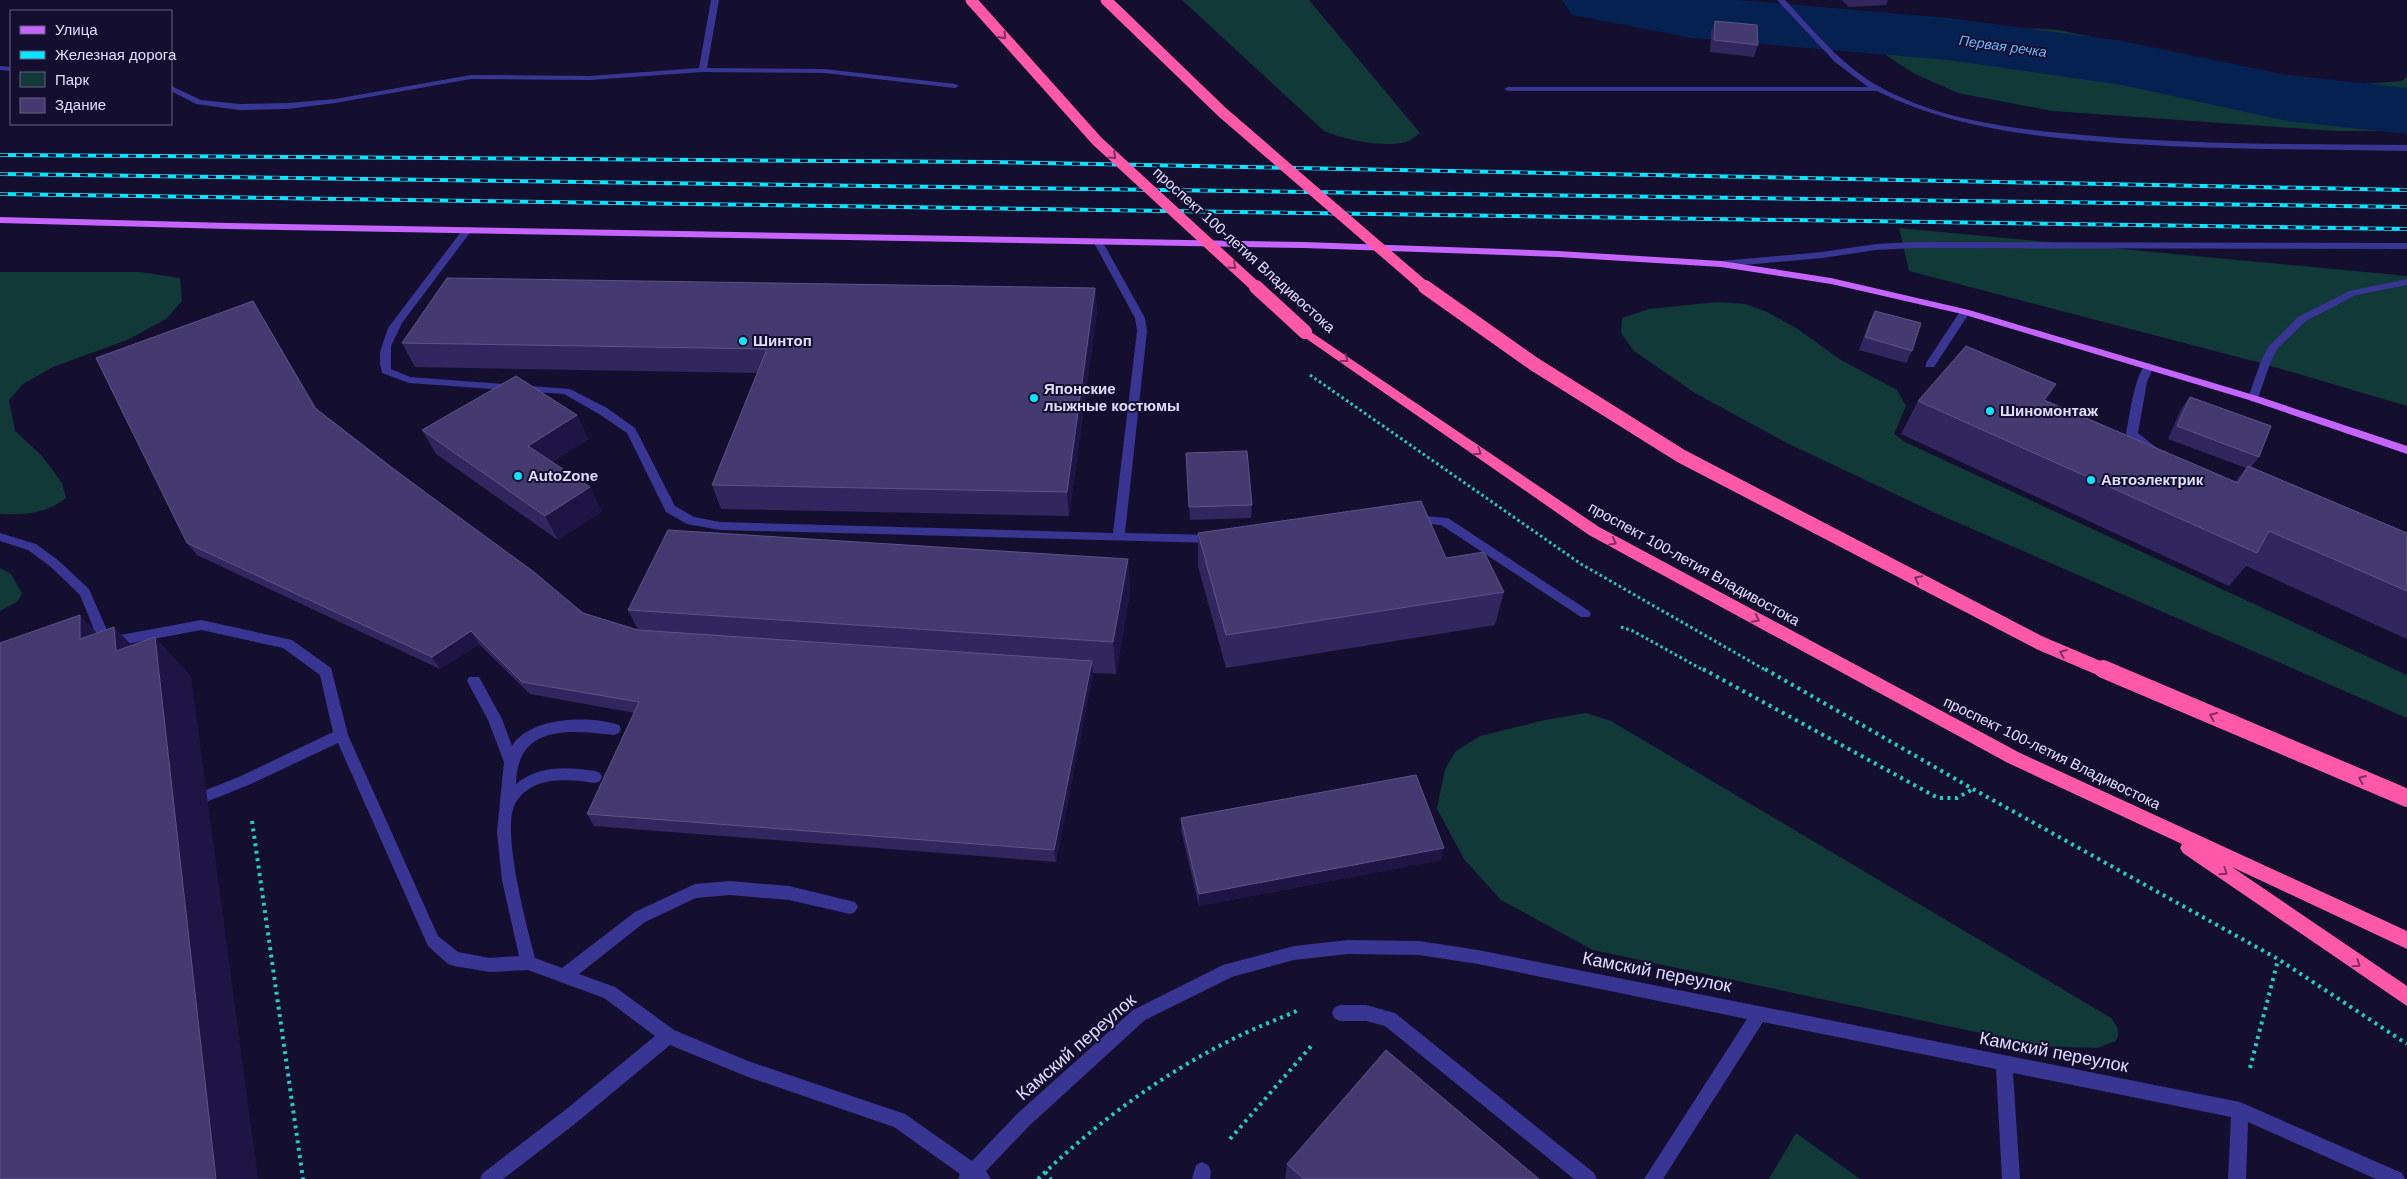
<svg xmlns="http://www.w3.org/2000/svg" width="2407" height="1179" viewBox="0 0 2407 1179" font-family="Helvetica,sans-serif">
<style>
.green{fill:#113938}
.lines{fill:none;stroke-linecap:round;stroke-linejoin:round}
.river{fill:#052151;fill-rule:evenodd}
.path-far1{stroke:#24ccc1;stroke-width:3;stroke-dasharray:2.5 3;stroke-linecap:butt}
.path{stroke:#24ccc1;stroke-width:4;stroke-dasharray:3 4.5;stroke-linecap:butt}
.minor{fill:#393592;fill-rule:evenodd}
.major{fill:#c564ff;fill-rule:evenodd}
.highway{fill:#ff58a8;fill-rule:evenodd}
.rail-casing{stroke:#09e7ff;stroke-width:4}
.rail{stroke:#140f2f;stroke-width:2.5;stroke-dasharray:8;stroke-linecap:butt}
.path-bridge-far1{stroke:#24ccc1;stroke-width:3;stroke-dasharray:2.5 3;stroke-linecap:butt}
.path-bridge{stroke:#24ccc1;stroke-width:4;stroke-dasharray:3 4.5;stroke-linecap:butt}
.highway-bridge-far2{stroke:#ff58a8;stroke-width:11}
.highway-bridge-far1{stroke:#ff58a8;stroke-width:14}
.highway-bridge{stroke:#ff58a8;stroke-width:18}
.wall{fill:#31275e}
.shaded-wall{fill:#1e1544}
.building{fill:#443a6f;stroke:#5c5486}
.oneway{stroke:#7e3065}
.poi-dot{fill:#09e7ff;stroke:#140f2f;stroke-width:2}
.labels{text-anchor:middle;stroke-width:4;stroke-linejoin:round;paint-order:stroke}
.far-water-label{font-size:14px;font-style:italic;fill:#6bbbff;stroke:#140f2f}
.street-label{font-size:15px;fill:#e0ddff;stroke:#140f2f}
.poi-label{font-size:15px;font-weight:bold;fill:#e0ddff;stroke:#140f2f;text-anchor:start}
.near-street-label{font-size:18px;fill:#e0ddff;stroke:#140f2f}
</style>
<rect width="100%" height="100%" fill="#140f2f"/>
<path class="green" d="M1182,0H1309L1420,133C1416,136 1411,140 1406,142C1384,148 1345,140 1324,131Z
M1904,22L2059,30L2252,71L2363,84L2401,81L2407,77V131H2335L2053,111L1958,93L1915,74L1878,50V27Z
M1899,228L2407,276V406L2261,363L1909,271Z
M0,272H140L180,278L182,301L166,319L127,340L53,367L23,384L9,400L15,431L42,456L62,483L66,498C45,514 25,515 0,514Z
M1717,302L1745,304L1767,312L1796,328L1841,360L1897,390L1906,406L1894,434L1905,442L2407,675V718L1931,511L1787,443L1695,393L1634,351L1621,333L1622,318L1649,309Z
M0,568L11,574L22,593L18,601L0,611Z
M1586,713L1611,721L2111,1018C2117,1026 2121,1031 2116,1041L2097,1048L2041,1046L1593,950L1501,900L1464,859L1437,809L1445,769L1456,751L1480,736L1545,720Z
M1796,1133L1860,1179H1769Z"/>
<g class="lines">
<path class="river" d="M1562,0H1739L1948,18L2122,41L2287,75L2407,88V134L2287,121L2122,85L1948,60L1692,38L1572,15Z"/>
<path class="path-far1" d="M1621,627L1633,631L1705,671"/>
<path class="path" d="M1703,669L1938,798H1957L1973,789
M252,821L303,1179
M2250,1068L2278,960
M1230,1139L1313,1044
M1045,1172L1051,1179
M1038,1179C1094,1125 1159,1076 1229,1041C1252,1029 1276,1020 1299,1010"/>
<path class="minor" d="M711,0H719L707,68L824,69L955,84L959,86L955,88L824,73L703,72L590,80L471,79L335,103L288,109L239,110L196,104L171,91V86L201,100L239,104L288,103L335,99L471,75L590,76L699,68Z
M1777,0H1785C1814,31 1842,66 1880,87C1945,123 2023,130 2096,136C2200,145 2303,144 2407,145V151C2306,149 2205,150 2104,142C2025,136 1948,126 1877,91H1508L1504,89L1508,87H1868L1835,62Z
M0,66L11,67V71L0,70Z
M467,227L472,230L402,323L391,346V369L410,377L570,389L607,408L635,428L675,506L694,517L720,522L1113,533L1137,331L1135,318L1093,241L1095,239H1101L1145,318L1147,331L1125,533L1214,535L1220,539L1214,543L720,530L687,524L666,512L627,433L599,414L564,394L409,383L382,373L380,364V352L388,328L464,228Z
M1913,242L2407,243V249L1913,248L1876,250L1822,258L1721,267L1716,264L1721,261L1822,252L1876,244Z
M2407,279V285L2356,295L2306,321L2278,348L2271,361L2258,398L2253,402L2249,400L2248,398L2261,361L2269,346L2298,317L2349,291Z
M1965,309L1970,312L1934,367H1926V363L1961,310Z
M2149,363L2154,366L2147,382L2138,433L2157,448L2159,451L2153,455L2149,454L2126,434C2129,420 2135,367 2149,363Z
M1412,515L1448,518L1589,611L1591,614L1589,617H1581L1441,525L1408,522L1406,519L1408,516Z
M0,533L36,544L59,561L89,589L110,637L201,620L292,640L331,668L348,735L438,936L458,952L490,958L519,956L502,880L497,832L504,762L488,720L467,681L469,677H479L502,719L512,746C529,717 590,715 619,725L621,729L619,733L614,735C570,730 517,724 516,784C539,765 567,767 595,771L600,773L602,777L600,781L595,783C568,779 531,775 515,804C501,831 527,927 535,958L562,968L635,912L695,884L730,881L789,886L855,902L858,907L855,912L850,914L789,900L730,895L696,898L645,922L579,974L615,987L674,1030L748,1061L905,1114L972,1161L1018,1113L1133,1010L1223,965L1294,946L1348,940L1419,941L1478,950L2240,1102L2402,1173L2405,1179H2376L2248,1122L2246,1179H2228L2231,1117L2013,1073L2020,1179H2002L1996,1069L1763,1022L1663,1179H1644L1747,1019L1478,964L1419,955L1348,954L1294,960L1232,977L1145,1020L1030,1125L986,1171L991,1179H958L960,1174L894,1127L748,1077L670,1045L576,1123L503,1179H480L483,1173L564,1111L655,1036L604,998L528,970L490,972L454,966L448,964L428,946L338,743L251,784L206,802L201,800L199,796L201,792L241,776L333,732L320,675L283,648L201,630L106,648L101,647L80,595L51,567L28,550L0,541Z
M1340,1005H1366L1395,1013L1594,1173L1597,1179H1574L1385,1026L1366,1021H1340L1334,1018L1332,1013L1334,1008Z
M1202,1162L1208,1165L1211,1171L1210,1179H1192L1196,1165Z"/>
<path class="major" d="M0,217L228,223L1304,242L1558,251L1721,261L1831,278L1969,310L2257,396L2407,446V454L2249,400L1962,314L1831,284L1721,267L1558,257L1304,248L228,229L0,223Z"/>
<path class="highway" d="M1305,328L1599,527L2020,753L2407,931V949L2232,867L2407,986V1006L2183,853L2180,848L2182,844L2008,763L1589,535L1301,335L1299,332Z"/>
<defs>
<path id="rail" d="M0,155L989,162L2407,190
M0,174L2407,207
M0,194L2407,229"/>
</defs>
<use href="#rail" class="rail-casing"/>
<use href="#rail" class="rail"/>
<path class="path-bridge-far1" d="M1310,375L1581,564L1767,671"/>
<path class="path-bridge" d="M1765,669L1973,789L2278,959L2407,1044"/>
<path class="highway-bridge-far2" d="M971,0L1097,141L1257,288
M1106,0L1222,112L1426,288"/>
<path class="highway-bridge-far1" d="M1256,287L1305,332
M1425,287L1534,364L1681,456L2040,643L2106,671"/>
<path class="highway-bridge" d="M2103,669L2407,798"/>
</g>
<path class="wall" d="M1842,0H1888L1886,5L1849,7Z
M1715,21L1758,45L1754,57L1710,52L1711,32Z
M1095,288L1097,311L1069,516L721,509L712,485L757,373L415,367L402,343Z
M253,301L317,409L583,613L638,630L628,610L1128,559L1130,592L1116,674L1093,673L1056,862L594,826L587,814L635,713L530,694L479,644L440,669L197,555L187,543Z
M1875,311L1912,351L1906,363L1859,350L1869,323Z
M2056,384L2046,401L2235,482L2246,468L2168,439L2181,409L2190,397L2259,457L2251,467L2407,533V639L2246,566L2229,586L1901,434L1918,401Z
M577,415L588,439L552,462L602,511L558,540L436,454L422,430Z
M1186,453L1252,505L1251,518L1190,520Z
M1198,533L1446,558L1504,592L1495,625L1226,668L1198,566Z
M1181,818L1441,860L1199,906L1181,830Z
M1287,1164L1539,1179H1285Z"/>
<path class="shaded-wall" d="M1095,288L1097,311L1069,516L1067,492Z
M253,301L261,314L323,421L315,408Z
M2056,384L2036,417L2044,400Z
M577,415L588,439L540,470L528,446Z
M590,487L602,511L558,540L545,516Z
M1128,559L1130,592L1116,674L1113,642Z
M80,615L117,654L80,639Z
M114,627L151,665L116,651Z
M471,631L479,644L440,669L432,657Z
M155,637L191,676L258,1179H216Z
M1092,661L1093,673L1056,862L1054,850Z
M1444,848L1441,860L1199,906V894Z"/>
<path class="building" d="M1715,21L1757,25L1758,45L1714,40Z
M447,278L1095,288L1067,492L712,485L767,349L402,343Z
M253,301L315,408L392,468L534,572L583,613L638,630L1092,661L1054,850L587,814L639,702L522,682L471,631L432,657L187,543L96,358Z
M1875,311L1921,323L1912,351L1865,337Z
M1966,346L2056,384L2044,400L2238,483L2248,466L2407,533V591L2269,531L2257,553L1918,401Z
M516,376L577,415L528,446L590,487L545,516L422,430Z
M2190,397L2271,426L2259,457L2177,426Z
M1247,451L1252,505L1189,507L1186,453Z
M1421,501L1446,558L1484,552L1504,592L1226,635L1198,533Z
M668,530L1128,559L1113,642L628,610Z
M80,615V639L114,627L116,651L155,637L216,1179H0V643Z
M1416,775L1444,848L1199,894L1181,818Z
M1386,1050L1539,1179H1304L1287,1164Z"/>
<defs><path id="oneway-chevron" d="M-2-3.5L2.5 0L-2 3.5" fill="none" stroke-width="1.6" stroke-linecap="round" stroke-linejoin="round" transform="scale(1.25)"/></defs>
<g class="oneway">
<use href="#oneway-chevron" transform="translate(1003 36) rotate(48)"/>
<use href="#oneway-chevron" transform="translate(1113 156) rotate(42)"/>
<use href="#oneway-chevron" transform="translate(1233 266) rotate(42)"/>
<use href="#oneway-chevron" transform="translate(1345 359) rotate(35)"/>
<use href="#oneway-chevron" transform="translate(1478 452) rotate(35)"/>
<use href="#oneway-chevron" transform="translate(1613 542) rotate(28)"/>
<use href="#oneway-chevron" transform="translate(1918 579) rotate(-153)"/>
<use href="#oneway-chevron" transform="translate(1756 619) rotate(28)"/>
<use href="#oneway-chevron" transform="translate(2063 653) rotate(-157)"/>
<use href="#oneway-chevron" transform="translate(2213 716) rotate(-157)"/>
<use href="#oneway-chevron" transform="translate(2362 779) rotate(-157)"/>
<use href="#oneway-chevron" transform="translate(2224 872) rotate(35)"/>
<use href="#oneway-chevron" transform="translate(2357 964) rotate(34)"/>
</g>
<g class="poi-dot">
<circle cx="743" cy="341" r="5"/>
<circle cx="1034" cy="398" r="5"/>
<circle cx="1990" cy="411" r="5"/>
<circle cx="518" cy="476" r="5"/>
<circle cx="2091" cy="480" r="5"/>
</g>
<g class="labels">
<g class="far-water-label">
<text transform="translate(2003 46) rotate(8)" y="5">Первая речка</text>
</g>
<g class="street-label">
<text transform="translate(1244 250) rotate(42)" y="5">проспект 100-летия Владивостока</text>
<text transform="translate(1694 564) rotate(29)" y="5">проспект 100-летия Владивостока</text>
<text transform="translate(2052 753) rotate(26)" y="5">проспект 100-летия Владивостока</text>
</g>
<g class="poi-label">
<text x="753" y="346">Шинтоп</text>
<text x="1044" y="394">Японские<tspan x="1044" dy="17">лыжные костюмы</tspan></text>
<text x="2000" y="416">Шиномонтаж</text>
<text x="528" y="481">AutoZone</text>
<text x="2101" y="485">Автоэлектрик</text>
</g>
<g class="near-street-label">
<text transform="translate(1657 972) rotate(11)" y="6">Камский переулок</text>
<text transform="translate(1076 1047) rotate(-41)" y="6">Камский переулок</text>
<text transform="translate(2054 1052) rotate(11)" y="6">Камский переулок</text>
</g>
</g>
<rect x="10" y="10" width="162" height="115" fill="#140f2f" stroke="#666182"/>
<rect x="20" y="26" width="25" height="8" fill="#c564ff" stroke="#666182"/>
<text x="55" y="35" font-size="15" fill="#e0ddff">Улица</text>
<rect x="20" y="51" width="25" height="8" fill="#09e7ff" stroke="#666182"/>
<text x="55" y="60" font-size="15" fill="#e0ddff">Железная дорога</text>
<rect x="20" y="72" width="25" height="15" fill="#113938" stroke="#666182"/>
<text x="55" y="85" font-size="15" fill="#e0ddff">Парк</text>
<rect x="20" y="98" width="25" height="15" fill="#443a6f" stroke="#666182"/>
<text x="55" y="110" font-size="15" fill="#e0ddff">Здание</text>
</svg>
